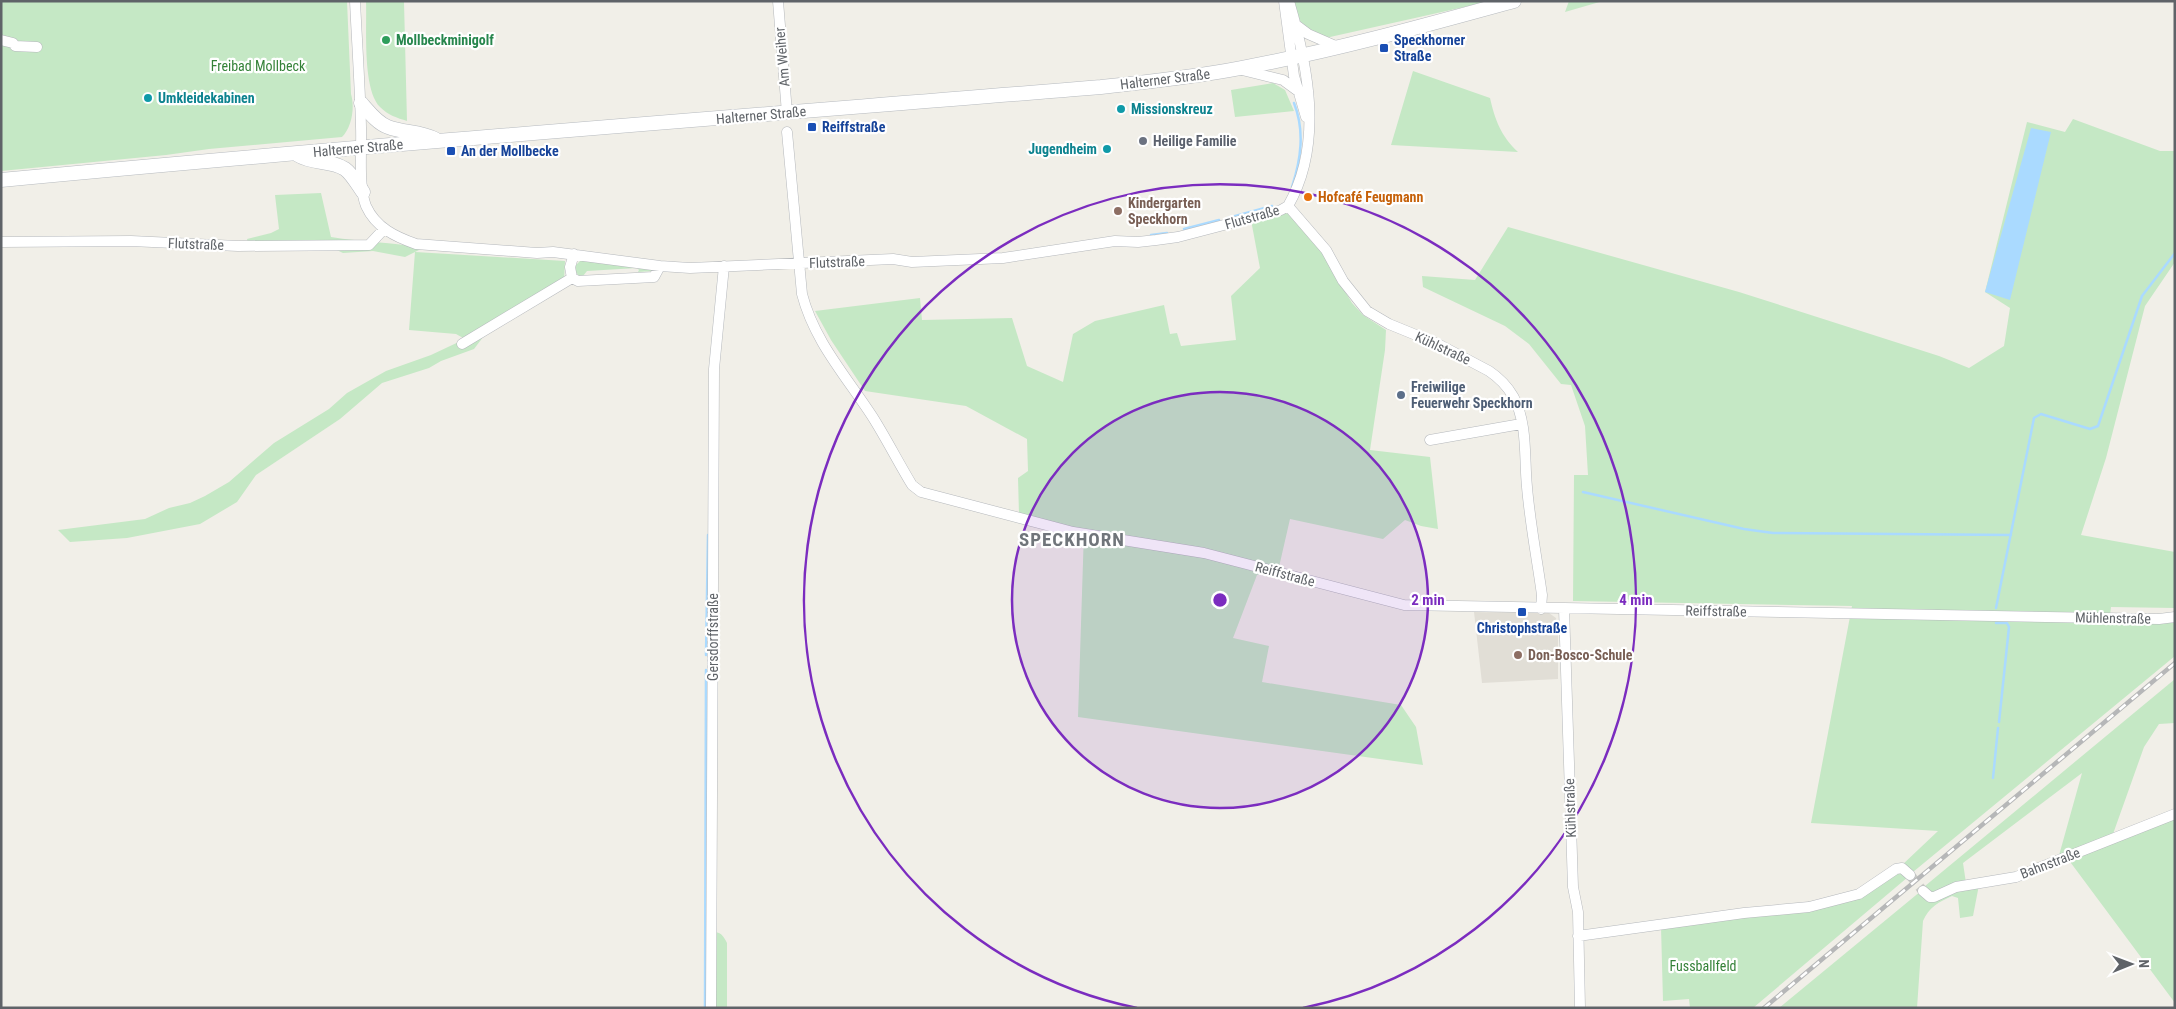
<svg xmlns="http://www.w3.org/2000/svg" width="2176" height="1009" viewBox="0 0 2176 1009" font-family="'Roboto Condensed',sans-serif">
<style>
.education{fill:#e1ded6}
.green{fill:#c5e8c5}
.water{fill:#aadaff}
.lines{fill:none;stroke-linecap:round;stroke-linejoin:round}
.stream{stroke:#aadaff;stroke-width:2.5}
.minor-tunnel{stroke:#ccccc8;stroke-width:10;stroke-dasharray:10 5;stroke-linecap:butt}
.minor-casing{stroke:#b5b8bc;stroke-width:11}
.secondary-casing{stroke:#b6babf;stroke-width:15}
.minor{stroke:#fff;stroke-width:10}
.secondary{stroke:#fff;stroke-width:14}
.rail-casing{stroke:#b6b7b8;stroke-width:4.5}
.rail{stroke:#fff;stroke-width:2.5;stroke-dasharray:8;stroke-linecap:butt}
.ring{fill:none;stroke:#7b2cbf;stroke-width:2.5}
.leisure-dot{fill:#2e9e5b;stroke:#fff;stroke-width:2}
.transit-dot{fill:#1a4fb4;stroke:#fff;stroke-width:2}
.culture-dot{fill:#0f9aa8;stroke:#fff;stroke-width:2}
.worship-dot{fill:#6b7280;stroke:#fff;stroke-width:2}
.food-dot{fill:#e8710a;stroke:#fff;stroke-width:2}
.education-dot{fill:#8d6e63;stroke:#fff;stroke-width:2}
.service-dot{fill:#5c6f8a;stroke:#fff;stroke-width:2}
.labels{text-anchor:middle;stroke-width:4.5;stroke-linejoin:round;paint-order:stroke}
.leisure-label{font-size:14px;font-weight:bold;fill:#27864d;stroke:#fff;text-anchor:start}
.transit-label{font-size:14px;font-weight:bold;fill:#164399;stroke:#fff;text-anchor:start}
.street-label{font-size:14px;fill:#5f6368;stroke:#fff}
.park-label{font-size:14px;fill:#348238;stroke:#fff}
.culture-label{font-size:14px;font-weight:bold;fill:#0d838f;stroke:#fff;text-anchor:start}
.worship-label{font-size:14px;font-weight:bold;fill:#5b616d;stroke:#fff;text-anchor:start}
.food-label{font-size:14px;font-weight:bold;fill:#c56008;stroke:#fff;text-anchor:start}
.education-label{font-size:14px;font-weight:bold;fill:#785e54;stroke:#fff;text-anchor:start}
.service-label{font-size:14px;font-weight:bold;fill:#4e5e75;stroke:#fff;text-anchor:start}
.district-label{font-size:19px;font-weight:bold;letter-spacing:1px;fill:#70757a;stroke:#fff}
.centre{fill:#7b2cbf;stroke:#fff;stroke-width:2.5}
.ring-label{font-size:15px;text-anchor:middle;font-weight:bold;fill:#7b2cbf;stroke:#fff;stroke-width:4.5;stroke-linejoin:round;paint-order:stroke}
</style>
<rect width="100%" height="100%" fill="#f1efe8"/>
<path class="education" d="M1474,612L1549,613L1556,618L1558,626V679L1482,683Z"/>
<path class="green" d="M1,1H347L351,94C355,107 352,127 342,137L209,149L166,155L1,171Z
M366,1H458L404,2L407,121C397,118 388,115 380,107C362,89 367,27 366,1Z
M1292,1H1491L1330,37C1305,36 1299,22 1292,1Z
M1569,1H1603L1565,12Z
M1413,71L1490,98C1495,120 1501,136 1518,152L1391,145Z
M1273,83L1285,90L1294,111L1235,117L1231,90Z
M2073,119L2160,151H2175V262L2145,306L2106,458L2081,535L2175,552V608L2111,607L2109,623H2175V656L1913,872L1901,866L1938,831L1811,823L1852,606L1573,601L1574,475H1588L1585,426L1571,385L1561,384L1529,344L1505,326L1423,287L1422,276L1475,280L1508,227L1739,292L1939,356L1969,368L2004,346L2010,308L1985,292L2027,122L2065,132Z
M321,193L331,237C362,242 392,242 423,248L415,252L565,261L564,282L493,324L474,349L441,361L429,368L382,383L340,419L256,475L237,502L200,524L127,538L70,542L58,530L145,519L169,508L190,503L205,496L229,482L274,443L329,409L347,393L386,371L431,355L465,339L456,334L409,330L415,252L405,257L373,251L343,253L326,245L248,243L247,239L271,233L279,229L275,195Z
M1286,213L1290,215L1327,256L1338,280L1352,303L1363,315L1386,330L1385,350L1370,450L1430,457L1438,529L1421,526L1405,520L1383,539L1290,519L1279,567L1257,575L1233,638L1269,646L1262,682L1401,705L1416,727L1423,765L1078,717L1084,531L1019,514L1018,478L1028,471L1027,439L966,406L865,391L831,340L815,311L920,298L922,320L1012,318L1027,366L1063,382L1073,334L1095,321L1164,305L1170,334L1177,333L1181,346L1236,340L1231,296L1260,268L1251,220Z
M581,260L652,269V271L638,272L639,270L637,268L587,271L583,276H579L575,271L576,265Z
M2175,679V723L2159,724L2144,747L2113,834L2058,859L2082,773L1963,863L1966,883L1931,893L1925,886Z
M2175,816V1003L2068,859Z
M1897,871L1908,877L1753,1008H1690L1689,999L1663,1001L1661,927L1828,903Z
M1979,885L1973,916L1960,918L1958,898L1952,896C1939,902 1929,907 1923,921L1917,1008H1779L1921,891L1925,895Z
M715,932C722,933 724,937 727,943V1008H715Z"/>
<path class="water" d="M2031,128L2051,132L2010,300L1985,292Z"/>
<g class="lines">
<path class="stream" d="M1292,187C1301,159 1305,131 1294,103
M1228,218L1272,206
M1184,229L1219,220
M1151,235L1167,233
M1583,492L1744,529L1773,533L2011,535
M1996,608L2034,418L2041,414L2090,429L2098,426L2142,296L2175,253
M1996,623H2007L2009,627L1999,722
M706,655L708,535
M1993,778L1998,728
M705,1008L706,670"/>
<path class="minor-tunnel" d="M1910,875L1923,891"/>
<defs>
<path id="minor" d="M355,1C357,43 360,85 361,127C362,149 358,186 366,206C376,228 396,237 416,244L537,253L553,252L660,266L690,268L893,259L912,262L1003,258L1115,241L1138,242L1156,240L1178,237L1281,210L1288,206
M778,1L787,113
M1284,1L1294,76L1306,117
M1289,1C1308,66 1324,144 1288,206L1326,250L1343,281L1367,311L1389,324L1438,344L1489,371C1498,377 1507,386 1513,396C1528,423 1524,458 1527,487C1530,523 1537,559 1542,595L1541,609
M1296,25L1308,34L1338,47
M1,40L13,43L15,46L37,47
M1242,70L1283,80L1298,91
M787,132L802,294C814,341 846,376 872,416C886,438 898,462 912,485L921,492L1073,532L1204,553L1404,605L2159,619L2175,617
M1,242L131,241L238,246L369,245L384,229
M572,278L578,281L654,277L660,266
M572,278L570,267L574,254
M462,344L572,278
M1430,440L1521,424
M1564,608L1573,887L1578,912L1580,1008
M1923,891L1930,897H1934L1956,887L2016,877L2175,814
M1578,936L1744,913L1809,907L1859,894L1896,869L1902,868L1910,875
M711,1008L714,369L724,266"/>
<path id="secondary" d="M361,103C369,112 377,123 388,127C404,133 420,131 435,139
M298,155C312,164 332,160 345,169C352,174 358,185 363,192
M1,180C368,145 734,117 1101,87C1148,82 1195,77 1241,68C1333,51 1423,26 1514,1"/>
</defs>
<use href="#minor" class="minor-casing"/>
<use href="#secondary" class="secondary-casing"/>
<use href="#minor" class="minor"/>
<use href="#secondary" class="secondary"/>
<defs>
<path id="rail" d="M1764,1008L2175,663"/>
</defs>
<use href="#rail" class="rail-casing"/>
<use href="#rail" class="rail"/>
</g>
<circle cx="1220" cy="600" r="208" fill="#7b2cbf" fill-opacity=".12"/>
<g class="ring">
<circle cx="1220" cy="600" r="208"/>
<path d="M1137 1008A416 416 0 1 1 1303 1008"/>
</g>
<circle class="leisure-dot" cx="386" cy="40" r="5"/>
<g class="transit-dot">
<rect x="1379" y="43" width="10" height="10" rx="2.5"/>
<rect x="807" y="122" width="10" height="10" rx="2.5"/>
<rect x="446" y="146" width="10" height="10" rx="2.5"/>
<rect x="1517" y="607" width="10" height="10" rx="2.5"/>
</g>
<g class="culture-dot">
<circle cx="148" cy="98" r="5"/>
<circle cx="1121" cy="109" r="5"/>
<circle cx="1107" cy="149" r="5"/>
</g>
<circle class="worship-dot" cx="1143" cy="141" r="5"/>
<circle class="food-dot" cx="1308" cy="197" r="5"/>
<g class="education-dot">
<circle cx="1118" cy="211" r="5"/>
<circle cx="1518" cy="655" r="5"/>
</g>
<circle class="service-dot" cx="1401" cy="395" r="5"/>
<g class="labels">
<g class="leisure-label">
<text x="396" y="45">Mollbeckminigolf</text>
</g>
<g class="transit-label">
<text x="1394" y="45">Speckhorner<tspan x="1394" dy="16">Straße</tspan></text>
<text x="822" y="132">Reiffstraße</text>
<text x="461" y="156">An der Mollbecke</text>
<text x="1522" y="633" text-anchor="middle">Christophstraße</text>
</g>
<g class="street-label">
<text transform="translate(782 57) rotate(-95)" y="5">Am Weiher</text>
<text transform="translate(1165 79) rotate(-7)" y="5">Halterner Straße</text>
<text transform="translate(761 115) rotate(-5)" y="5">Halterner Straße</text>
<text transform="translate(358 148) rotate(-5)" y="5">Halterner Straße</text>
<text transform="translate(1252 217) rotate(-16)" y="5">Flutstraße</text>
<text transform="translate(196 244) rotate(2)" y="5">Flutstraße</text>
<text transform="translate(837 262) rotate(-2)" y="5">Flutstraße</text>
<text transform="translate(1443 348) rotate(25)" y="5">Kühlstraße</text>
<text transform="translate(1285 574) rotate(15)" y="5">Reiffstraße</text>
<text transform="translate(1716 611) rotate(1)" y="5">Reiffstraße</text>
<text transform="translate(2113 618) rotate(1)" y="5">Mühlenstraße</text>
<text transform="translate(713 637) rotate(-90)" y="5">Gersdorffstraße</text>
<text transform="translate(1570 808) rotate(-92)" y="5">Kühlstraße</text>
<text transform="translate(2050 863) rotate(-21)" y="5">Bahnstraße</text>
</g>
<g class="park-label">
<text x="258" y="71">Freibad Mollbeck</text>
<text x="1703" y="971">Fussballfeld</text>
</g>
<g class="culture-label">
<text x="158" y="103">Umkleidekabinen</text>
<text x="1131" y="114">Missionskreuz</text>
<text x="1097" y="154" text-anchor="end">Jugendheim</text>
</g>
<g class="worship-label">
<text x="1153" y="146">Heilige Familie</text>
</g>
<g class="food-label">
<text x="1318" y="202">Hofcafé Feugmann</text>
</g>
<g class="education-label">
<text x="1128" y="208">Kindergarten<tspan x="1128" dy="16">Speckhorn</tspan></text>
<text x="1528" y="660">Don-Bosco-Schule</text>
</g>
<g class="service-label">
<text x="1411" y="392">Freiwilige<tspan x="1411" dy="16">Feuerwehr Speckhorn</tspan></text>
</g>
<g class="district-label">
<text x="1072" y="546">SPECKHORN</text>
</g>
</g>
<circle cx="1220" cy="600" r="8" class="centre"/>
<g class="ring-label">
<text x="1428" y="605">2 min</text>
<text x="1636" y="605">4 min</text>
</g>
<rect width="2176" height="1009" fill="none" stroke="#5f6368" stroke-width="5"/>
<g transform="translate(2131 964) rotate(89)" stroke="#ffffff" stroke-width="4" paint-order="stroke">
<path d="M0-4L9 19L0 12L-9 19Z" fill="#5f6368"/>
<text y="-8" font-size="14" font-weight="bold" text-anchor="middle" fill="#5f6368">N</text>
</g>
</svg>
